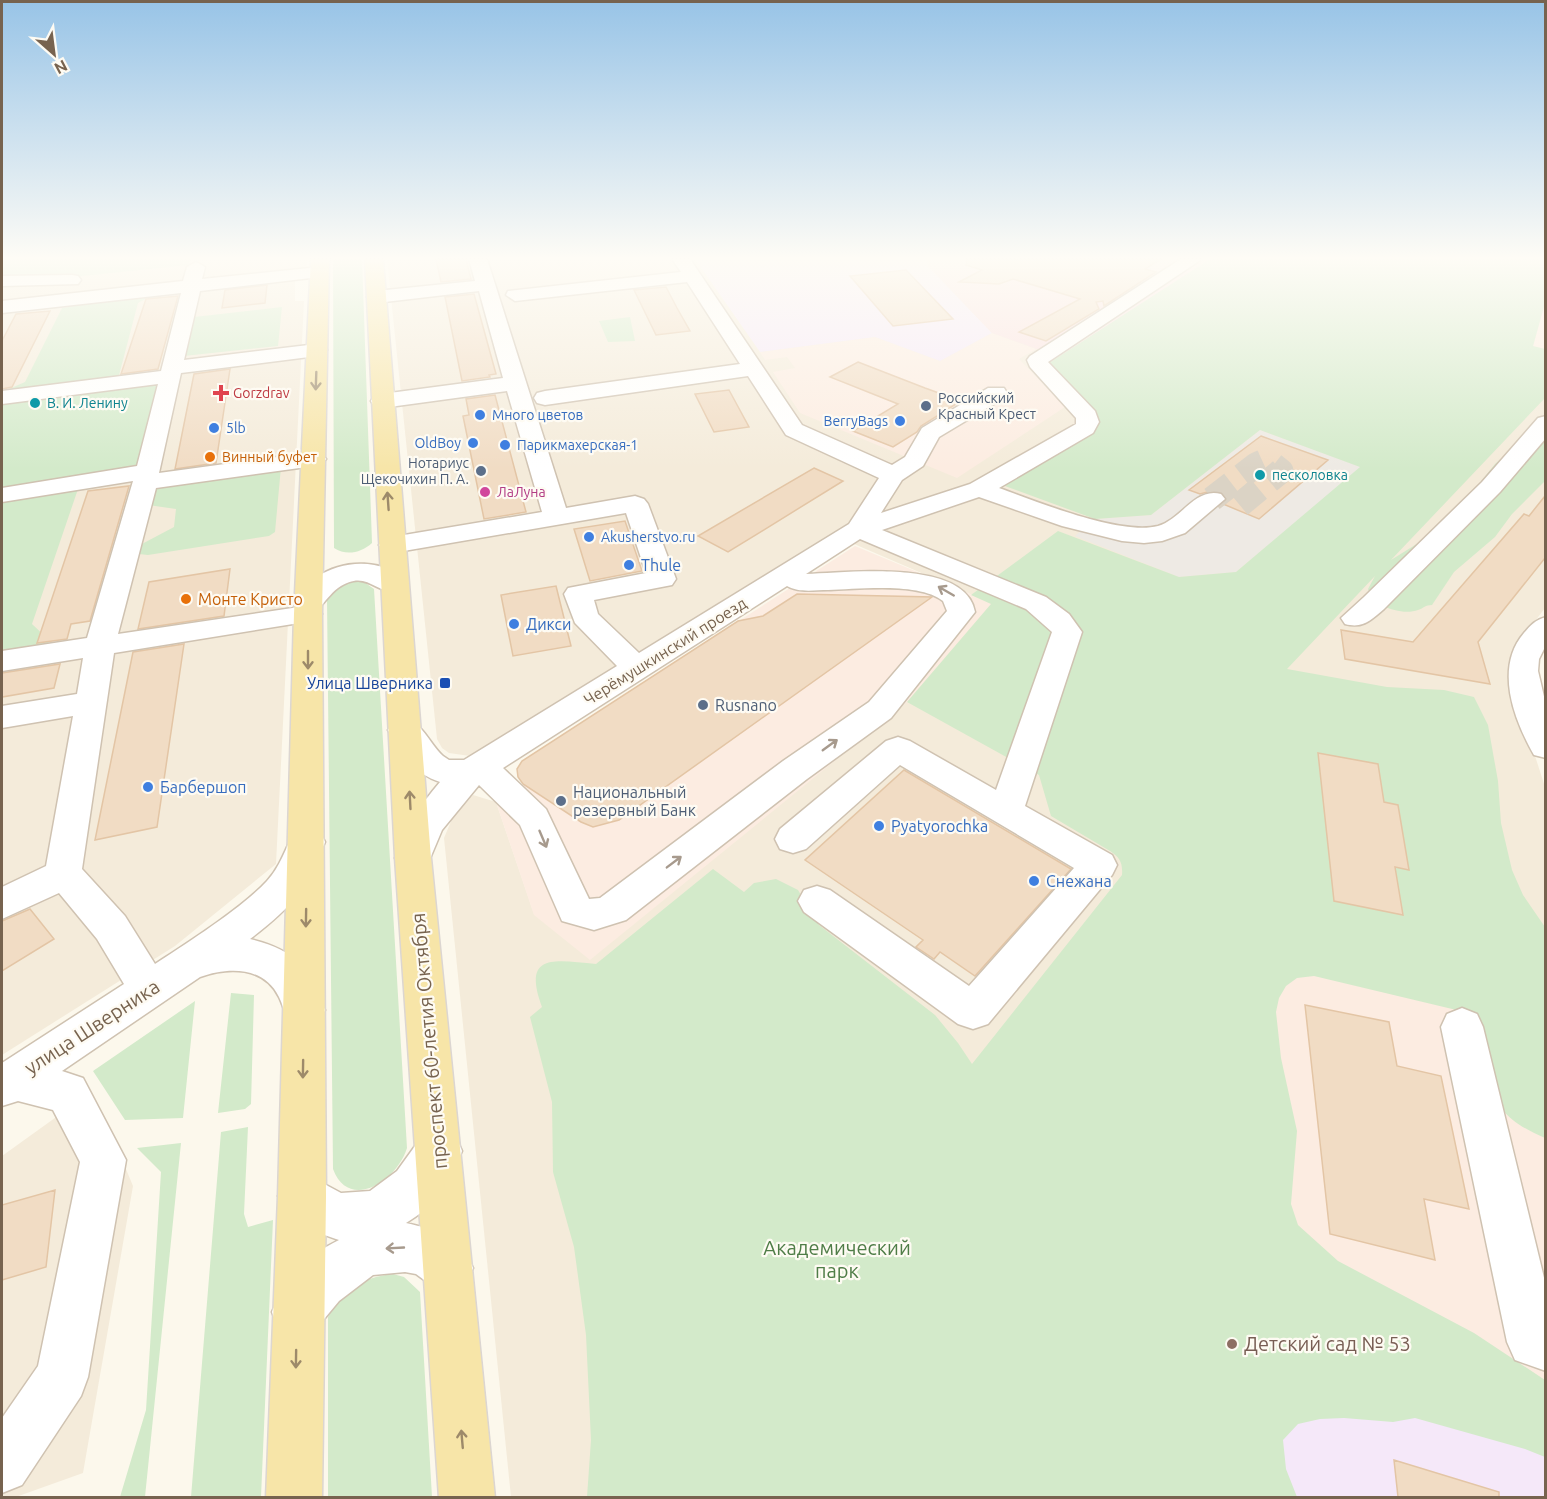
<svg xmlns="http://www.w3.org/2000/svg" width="1547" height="1499" viewBox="0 0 1547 1499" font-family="Ubuntu,sans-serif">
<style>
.residential{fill:#f4ebda}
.commercial{fill:#fcece1}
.industrial{fill:#eeeae4}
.education{fill:#f5e8f9}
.medical{fill:#fae0e0}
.green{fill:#d3eaca}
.building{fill:#f1dcc4;stroke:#e3c5a5;stroke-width:1.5}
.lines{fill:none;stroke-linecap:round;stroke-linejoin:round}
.minor-tunnel{stroke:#dbd3c5;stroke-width:25;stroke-dasharray:25 13;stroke-linecap:butt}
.minor-casing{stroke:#cfc2b1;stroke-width:3}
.major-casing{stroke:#dcd6d1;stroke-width:3}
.minor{fill:#fff;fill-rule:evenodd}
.major{fill:#f7e5a8;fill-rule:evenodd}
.oneway{stroke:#9d8a6a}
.oneway2{stroke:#a79a8d}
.health-dot{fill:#e0444e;stroke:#fefbf3;stroke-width:2}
.culture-dot{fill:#0f9aa8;stroke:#fefbf3;stroke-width:2}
.service-dot{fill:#5c6f8a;stroke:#fefbf3;stroke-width:2}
.shop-dot{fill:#3f7fe0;stroke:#fefbf3;stroke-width:2}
.food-dot{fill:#e8710a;stroke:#fefbf3;stroke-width:2}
.hotel-dot{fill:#d1479c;stroke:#fefbf3;stroke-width:2}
.transit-dot{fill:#1a4fb4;stroke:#fefbf3;stroke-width:2}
.education-dot{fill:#8d6e63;stroke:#fefbf3;stroke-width:2}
.labels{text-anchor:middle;stroke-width:4.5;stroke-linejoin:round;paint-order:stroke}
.far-health-label{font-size:14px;fill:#be3a42;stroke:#fefbf3;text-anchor:start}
.far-service-label{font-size:14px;fill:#4e5e75;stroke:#fefbf3;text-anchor:start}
.far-culture-label{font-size:14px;fill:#0d838f;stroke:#fefbf3;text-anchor:start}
.far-shop-label{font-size:14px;fill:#366cbe;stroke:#fefbf3;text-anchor:start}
.far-food-label{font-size:14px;fill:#c56008;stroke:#fefbf3;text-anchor:start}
.far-hotel-label{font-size:14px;fill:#b23c85;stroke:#fefbf3;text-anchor:start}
.shop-label{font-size:16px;fill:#366cbe;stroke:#fefbf3;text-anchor:start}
.food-label{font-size:16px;fill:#c56008;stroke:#fefbf3;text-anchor:start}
.street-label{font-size:16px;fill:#77634f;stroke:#fefbf3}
.transit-label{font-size:16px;fill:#164399;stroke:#fefbf3;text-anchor:end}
.service-label{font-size:16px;fill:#4e5e75;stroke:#fefbf3;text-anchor:start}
.near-street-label{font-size:20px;fill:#77634f;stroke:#fefbf3}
.near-park-label{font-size:20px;fill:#4f7d47;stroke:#fefbf3}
.near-education-label{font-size:20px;fill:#785e54;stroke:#fefbf3;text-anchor:start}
</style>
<rect width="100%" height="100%" fill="#fcf8ec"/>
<path class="residential" d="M2,259H307L306,279L295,281V301H304L276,864L175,946L2,1055Z
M387,259H1545V608L1519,642L1511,658L1509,675L1546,790L1545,1497H511L444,838L452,819L473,795L496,802L534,914L991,603L831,534L506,739L483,752L470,756L449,753L442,748L437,739Z
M66,1110L106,1121L133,1186L83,1473L13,1498L2,1497V1156Z"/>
<path class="commercial" d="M1545,303V349L1533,347Z
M992,333L1036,349L1019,359L1065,407L957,478L800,413L773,372L795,368L787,357L765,360L760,352L875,337L940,361Z
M855,546L992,603L907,702L590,960L534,915L496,802L523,784L518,777L517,769L522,761Z
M1171,908L1545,974V1398L1127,1290Z"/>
<path class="industrial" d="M1260,430L1361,467L1236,572L1179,577L1075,536L1095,519L1151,515Z"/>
<path class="education" d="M695,259H927L928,266L992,333L940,361L875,337L760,352Z
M1127,1290L1545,1398V1497H1130Z"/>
<path class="medical" d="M927,259H1210L1059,357L992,333L928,266Z"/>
<path class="green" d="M2,259H190L189,265L63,278H2Z
M333,259H362L372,543C361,553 346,556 334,548Z
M1210,259H1545V303L1533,346L1545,349V398L1391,560L1423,540L1458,510L1495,464L1545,420V481L1512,514L1495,537L1454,572L1432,605C1425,605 1424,608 1418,610C1402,616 1372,606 1368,589L1375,576L1287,669L1387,687L1444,690L1474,697L1488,725L1498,781L1501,823L1512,870L1523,895L1545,927V1138C1517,1126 1493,1111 1490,1077C1489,1063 1489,1049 1484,1036C1481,1027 1474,1020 1469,1013L1314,976L1297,978L1286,986L1279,998L1276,1012L1281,1058L1297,1131L1291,1204L1298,1225L1338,1261L1474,1333L1545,1380V1457L1525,1449L1415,1418L1393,1422L1344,1418L1320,1419L1298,1424L1283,1440L1286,1469L1297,1497H587L591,1440L586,1335L574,1247L553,1172L552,1102L530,1017L542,1007C521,951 557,961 596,964L713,869L744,892L754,883L776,879L798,890L819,925L935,1015L958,1043L972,1064L1122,875C1123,862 1119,857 1110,851L1051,816L1039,775L907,702L991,604L971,595L1058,531L1179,577L1236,572L1360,467L1260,430L1151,515L1095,519L1002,485L1097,419L1096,412L1049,363Z
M155,294L138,303L118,379L2,392L25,382L62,308Z
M282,307L278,346L184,356L194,317Z
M630,317L635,341L608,342L599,321Z
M160,384L136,470L2,489V401Z
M281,467L275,532L269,536L148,555L139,554L140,545L174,527L176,509L148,505L147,486Z
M66,487L78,489L32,624L50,641L40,651L2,656V497Z
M349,582H364L374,589L407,1148C397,1181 349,1212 333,1169L327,598L330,592Z
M231,993L254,995L251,1104L245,1109L218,1113Z
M195,1001L183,1118L125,1120L93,1071Z
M248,1127L244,1214L248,1227L273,1220L261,1497H191L221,1132Z
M181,1143L145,1497H120L146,1410L161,1172L137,1148Z
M393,1274L404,1277L420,1292L432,1497H328V1317C344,1291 362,1277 393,1274Z"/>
<path class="building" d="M436,259H466L471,279L441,282Z
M967,259H1161L1145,269L1156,272L1104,306L1103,301L1096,302L1099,309L1046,341L1019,332L1080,299L1013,279L999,284L959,282L982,270L966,265Z
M906,270L953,319L893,326L850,276Z
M267,285L265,303L222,308L225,290Z
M666,287L677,308L690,331L656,335L634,290Z
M474,294L496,374L489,375L490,377L462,381L445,297Z
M178,296L158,369L121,374L146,299Z
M50,311L12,387L2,389V341L16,314Z
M858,362L925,388L961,401L921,426L917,432L893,447L853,431L898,404L830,377Z
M230,369L216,463L175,469L194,374Z
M729,390L749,427L714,432L695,394Z
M495,395L526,512L484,519L463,416L469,415L466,399Z
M1261,436L1328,460L1259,519L1223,504L1227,499L1221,492L1211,491L1200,494L1189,490Z
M814,468L843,481L728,552L698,536Z
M129,486L90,621L71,624L67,639L37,643L88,491Z
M1545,496V558L1478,642L1490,684L1345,659L1341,630L1413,642L1524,514L1529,516Z
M625,521L642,571L590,581L574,529Z
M230,569L224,616L138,629L149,582Z
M556,586L571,646L513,656L501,595Z
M797,594L932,597L619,820L593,827L581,822L523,784L518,777L517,769L522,761L738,621L763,616Z
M184,644L157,827L95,840L133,652Z
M60,664L54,688L2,697V673Z
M1318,753L1378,764L1384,802L1398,805L1409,870L1395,867L1403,915L1334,901Z
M904,770L1071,869L975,976L940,952L934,959L916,947L923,940L805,860Z
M30,909L54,939L2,971V921Z
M1305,1005L1389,1022L1397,1066L1441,1076L1469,1209L1424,1199L1435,1260L1330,1234Z
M55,1190L46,1267L2,1280V1205Z
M1394,1460L1499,1492V1497H1398Z"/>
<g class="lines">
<path class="minor-tunnel" d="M1212,499L1256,465L1267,460L1281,471L1235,509"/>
<defs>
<path id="minor" d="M469,259H487L566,508L635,496L644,499L648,504L676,579L672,585L594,600L598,614L639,653L849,524L879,478L786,435L748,376L545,405L537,403L534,398L537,393L545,391L740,364L687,282L515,301L506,295L508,291L681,272L672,259H690L802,425L892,465L905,457L922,428L988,388H1004L1007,393L1004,398L939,437L923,466L902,480L881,513L970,484L1076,424V418L1030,367L1027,360L1030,356L1181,259H1202L1048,362L1095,411L1099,422L1093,433L999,488C1036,501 1120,536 1158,526C1182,519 1195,487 1221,494L1225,499L1185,533L1162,541L1144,543L1122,541L1062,526L979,497L882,530L1046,597L1069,614L1082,632L1025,806L1112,855L1117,865L1112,875L988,1024L973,1029L958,1024L804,912L798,901L804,890L817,886L830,890L969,986L1074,868L900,765L806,849L793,853L780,849L775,839L780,829L886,741L898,737L910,741L996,790L1052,632L1026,609L860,539L806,574C847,573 966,558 975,612L891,718L807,779L626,920L594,930L562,921L520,825L479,785L442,830L426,868L413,872L400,868L395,858C405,829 420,805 440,782C414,774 401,753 388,730L393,722C421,714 425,739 443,756L449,760H464L617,666L575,623L564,594L568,588L646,573L626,513L392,553L383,551L379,545L383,539L392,537L542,512L507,391L382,408L374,406L371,401L374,396L382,394L503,378L479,291L376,303L367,297L376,291L475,281ZM787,586C799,593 814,590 828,590C858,589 920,582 943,601L947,611L869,702L783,761L600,898L589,899L546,809L503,768Z
M196,262L205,267L202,279L319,267L328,272L319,277L200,291L184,360L317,344L324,346L327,350L324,354L317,356L181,373L159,473L314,452L322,454L326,459L322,464L314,466L156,488L118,634L299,607L296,602C302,593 308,583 317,577C343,559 387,557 407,585L403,591C375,598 369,567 338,588C330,594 325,602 319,608L322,614L318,620L114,653L82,869L125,916L155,964C187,943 242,908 267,881C280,867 286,848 294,832L307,828L320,832L325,842C305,891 292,907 250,939C296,950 308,967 325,1010L319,1023L304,1028L289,1023C285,1014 283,1005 279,997C264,966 228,967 200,977L62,1071L83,1078L126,1160L88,1377L81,1396L22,1485L2,1493V1418L38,1366L80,1162L53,1110L18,1101L2,1106V1063L124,984L97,939L59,893L2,919V887L46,866L73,716L2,728V706L77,694L83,658L2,671V651L87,638L133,481L2,502V488L137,466L158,384L2,404V391L161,371L181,293L2,313V301L183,281L187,267Z
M72,275L78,276L81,280L78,284L2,286V276Z
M1546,416V438L1500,492L1384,609C1371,620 1363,629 1345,624L1341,618L1364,597L1482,482L1538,418Z
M1546,617V645L1539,659L1538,671L1546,705V758L1534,755C1514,720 1494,668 1524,633C1531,625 1535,620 1546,617Z
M1462,1008L1477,1014L1483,1027L1546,1286V1371L1515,1360L1507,1342L1441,1027L1447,1014Z
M439,1129L455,1135L462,1151C450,1180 434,1207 406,1223C437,1230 460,1237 473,1268L465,1285L448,1293L431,1285L416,1274L405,1272L373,1275L339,1301L315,1330L297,1337L279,1330L272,1312C284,1282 309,1254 339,1240C311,1230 290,1225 278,1196L285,1179L302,1172L341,1193L370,1191L397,1171L423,1135Z"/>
<path id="major" d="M311,259H329L322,614L326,1196L322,1498H266L278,1196L294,614Z
M365,259H383L431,858L495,1498H439L395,858Z"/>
</defs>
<use href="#minor" class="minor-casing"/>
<use href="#major" class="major-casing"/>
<use href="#minor" class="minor"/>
<use href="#major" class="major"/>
</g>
<defs><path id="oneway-shaft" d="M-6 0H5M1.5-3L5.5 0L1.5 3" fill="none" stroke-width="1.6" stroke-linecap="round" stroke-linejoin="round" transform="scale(1.5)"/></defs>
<g class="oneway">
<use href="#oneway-shaft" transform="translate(316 381) rotate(92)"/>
<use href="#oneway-shaft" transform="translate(388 501) rotate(-94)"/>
<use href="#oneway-shaft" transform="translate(308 660) rotate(90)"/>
<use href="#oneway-shaft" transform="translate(410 800) rotate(-93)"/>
<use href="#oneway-shaft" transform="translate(306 918) rotate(91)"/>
<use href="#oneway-shaft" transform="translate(303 1069) rotate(91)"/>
<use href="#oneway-shaft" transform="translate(296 1359) rotate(91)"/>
<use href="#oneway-shaft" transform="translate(462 1439) rotate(-95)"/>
</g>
<g class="oneway2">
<use href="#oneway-shaft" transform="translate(946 591) rotate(-150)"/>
<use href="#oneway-shaft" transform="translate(830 745) rotate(-36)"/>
<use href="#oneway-shaft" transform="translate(543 839) rotate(67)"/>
<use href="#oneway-shaft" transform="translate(674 862) rotate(-37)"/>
<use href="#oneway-shaft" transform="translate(395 1248) rotate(177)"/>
</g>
<linearGradient id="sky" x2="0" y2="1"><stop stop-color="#98c4e7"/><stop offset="0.55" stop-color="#fefcf6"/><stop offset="1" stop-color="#fefcf6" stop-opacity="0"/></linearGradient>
<rect width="1547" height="469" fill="url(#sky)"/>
<path class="health-dot" d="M218 384h6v6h6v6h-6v6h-6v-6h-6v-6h6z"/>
<g class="culture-dot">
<circle cx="35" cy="403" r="6"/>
<circle cx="1260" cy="475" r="6"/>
</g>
<g class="service-dot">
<circle cx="926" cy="406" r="6"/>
<circle cx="481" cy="471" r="6"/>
<circle cx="703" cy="705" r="6"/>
<circle cx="561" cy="801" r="6"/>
</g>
<g class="shop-dot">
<circle cx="480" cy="415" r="6"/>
<circle cx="900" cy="421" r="6"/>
<circle cx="214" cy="428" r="6"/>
<circle cx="473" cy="443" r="6"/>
<circle cx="505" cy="445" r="6"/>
<circle cx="589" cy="537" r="6"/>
<circle cx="629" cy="565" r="6"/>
<circle cx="514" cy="624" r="6"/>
<circle cx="148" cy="787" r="6"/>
<circle cx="879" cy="826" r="6"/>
<circle cx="1034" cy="881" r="6"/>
</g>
<g class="food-dot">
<circle cx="210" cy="457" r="6"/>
<circle cx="186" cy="599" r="6"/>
</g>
<circle class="hotel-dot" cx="485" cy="492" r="6"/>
<rect class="transit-dot" x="439" y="677" width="12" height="12" rx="3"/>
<circle class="education-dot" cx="1232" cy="1344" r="6"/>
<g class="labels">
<g class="far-health-label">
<text x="233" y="398">Gorzdrav</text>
</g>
<g class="far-service-label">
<text x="938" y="403">Российский<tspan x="938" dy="16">Красный Крест</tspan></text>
<text x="469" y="468" text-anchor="end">Нотариус<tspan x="469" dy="16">Щекочихин П. А.</tspan></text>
</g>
<g class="far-culture-label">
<text x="47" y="408">В. И. Ленину</text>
<text x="1272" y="480">песколовка</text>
</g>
<g class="far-shop-label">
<text x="492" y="420">Много цветов</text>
<text x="888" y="426" text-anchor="end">BerryBags</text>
<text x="226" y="433">5lb</text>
<text x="461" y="448" text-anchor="end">OldBoy</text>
<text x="517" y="450">Парикмахерская-1</text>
<text x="601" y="542">Akusherstvo.ru</text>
</g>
<g class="far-food-label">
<text x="222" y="462">Винный буфет</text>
</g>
<g class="far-hotel-label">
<text x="497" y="497">ЛаЛуна</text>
</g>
<g class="shop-label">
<text x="641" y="571">Thule</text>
<text x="526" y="630">Дикси</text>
<text x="160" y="793">Барбершоп</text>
<text x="891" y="832">Pyatyorochka</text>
<text x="1046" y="887">Снежана</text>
</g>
<g class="food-label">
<text x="198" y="605">Монте Кристо</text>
</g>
<g class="street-label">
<text transform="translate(665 651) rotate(-32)" y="6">Черёмушкинский проезд</text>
</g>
<g class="transit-label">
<text x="433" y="689">Улица Шверника</text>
</g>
<g class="service-label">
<text x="715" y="711">Rusnano</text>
<text x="573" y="798">Национальный<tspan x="573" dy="18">резервный Банк</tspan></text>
</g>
<g class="near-street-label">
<text transform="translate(92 1027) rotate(-33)" y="7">улица Шверника</text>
<text transform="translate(429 1041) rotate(-95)" y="7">проспект 60-летия Октября</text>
</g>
<g class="near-park-label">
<text x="837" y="1255">Академический<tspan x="837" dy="23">парк</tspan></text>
</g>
<g class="near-education-label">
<text x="1244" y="1351">Детский сад № 53</text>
</g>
</g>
<rect width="1547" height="1499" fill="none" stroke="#77634f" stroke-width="6"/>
<g transform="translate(54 54) rotate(152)" stroke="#fefbf3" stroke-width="4.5" paint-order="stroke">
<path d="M0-4.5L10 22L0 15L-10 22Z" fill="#77634f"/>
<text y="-9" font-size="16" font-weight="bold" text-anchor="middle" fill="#77634f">N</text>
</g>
</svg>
